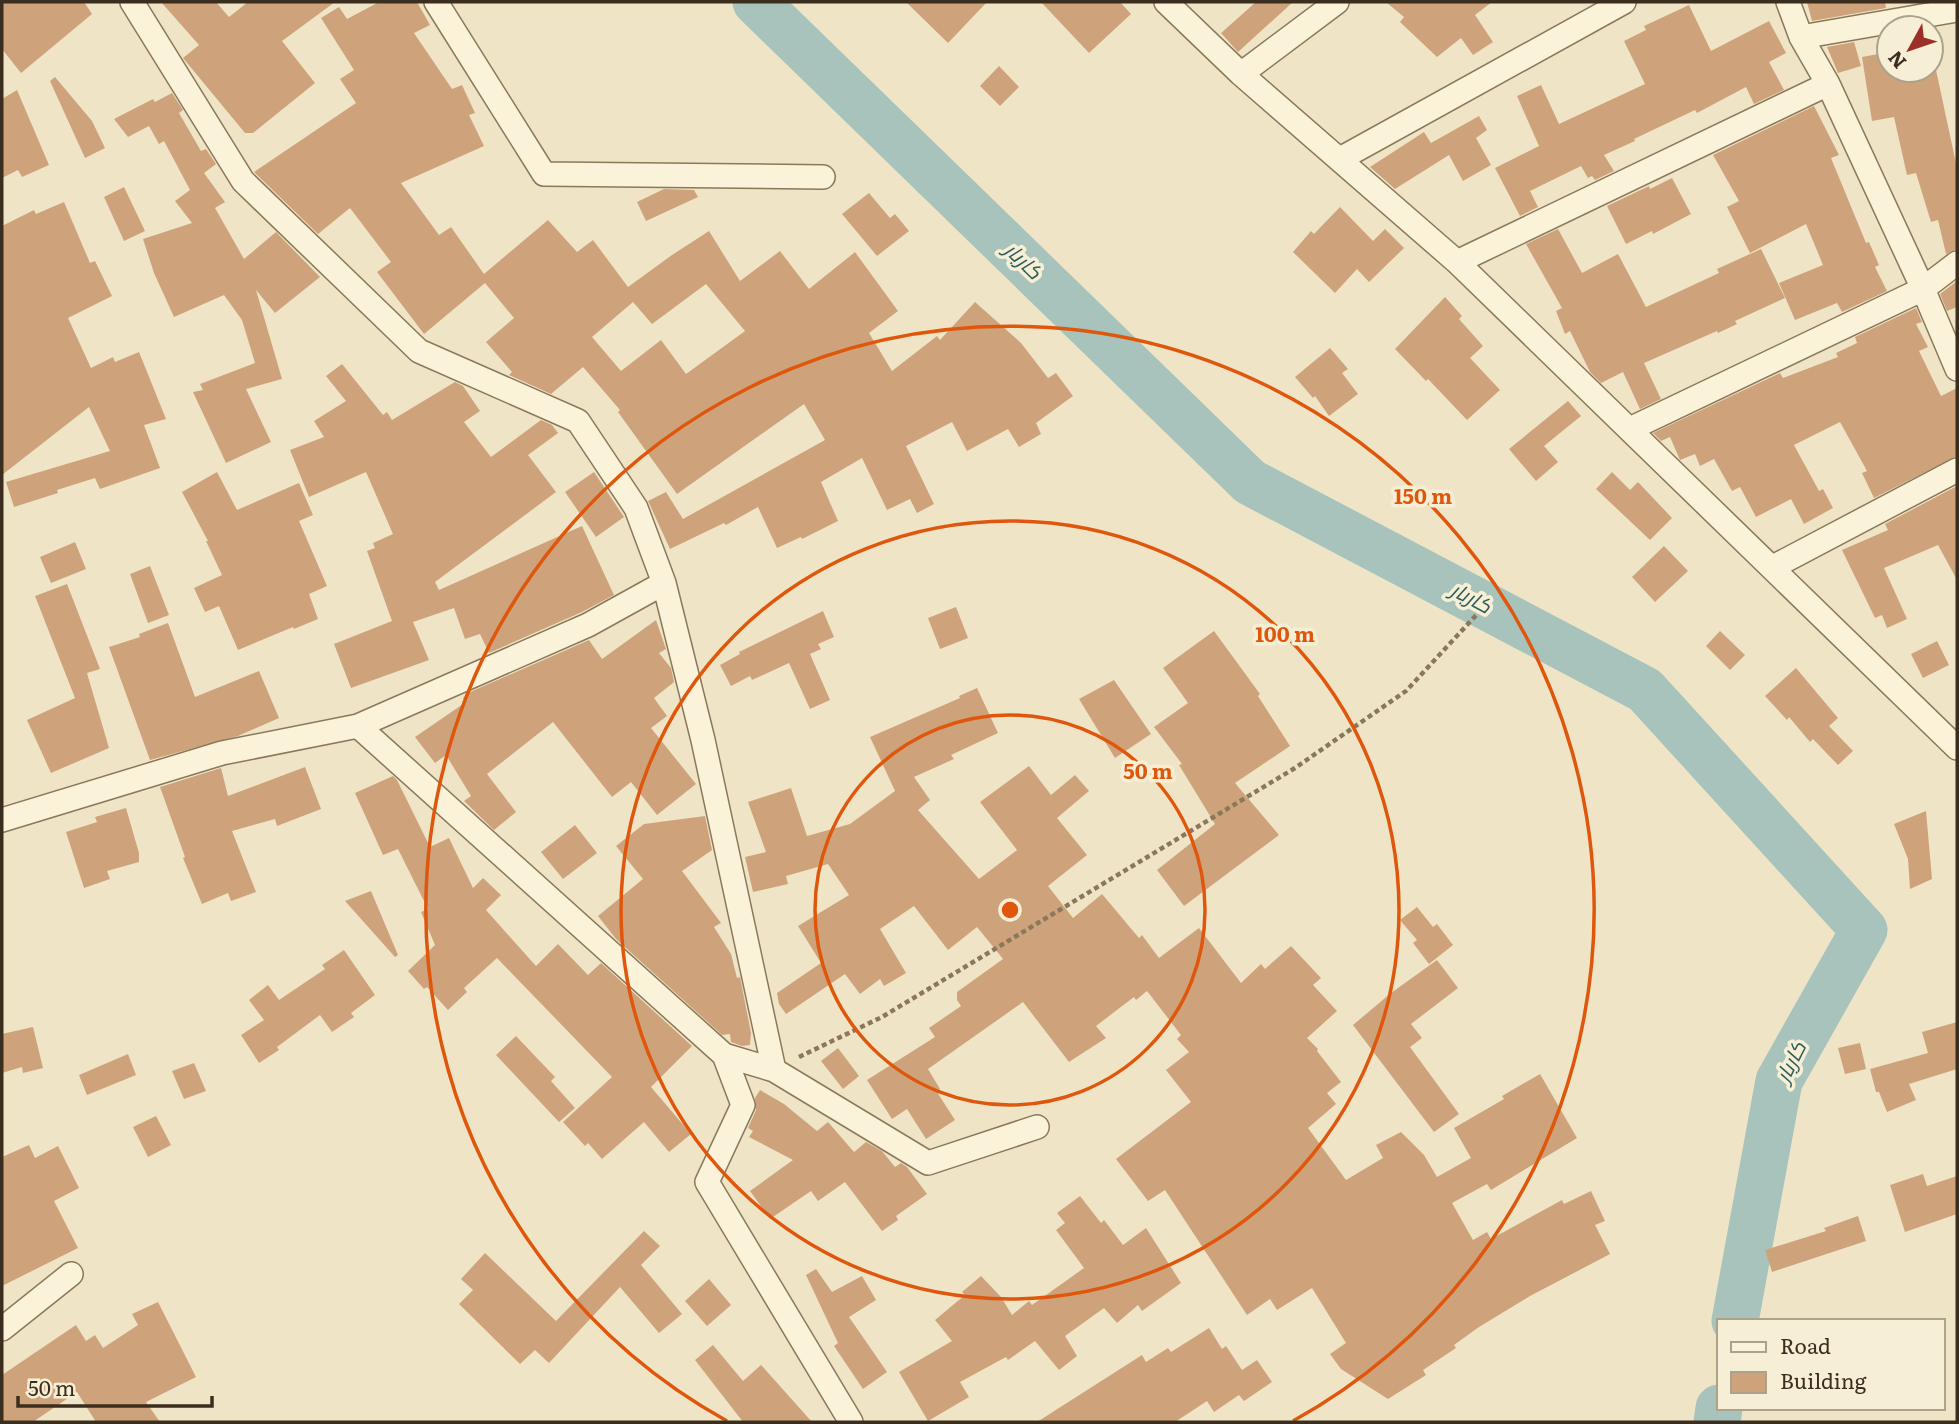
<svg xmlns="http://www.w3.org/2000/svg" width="1959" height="1424" viewBox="0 0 1959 1424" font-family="Literata,Cairo,serif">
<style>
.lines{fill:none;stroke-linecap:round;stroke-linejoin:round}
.river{stroke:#a7c3bc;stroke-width:47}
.building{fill:#cea37b;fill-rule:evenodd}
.minor-casing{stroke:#8b785b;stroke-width:26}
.path{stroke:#8b785b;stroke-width:4.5;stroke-dasharray:5 3.5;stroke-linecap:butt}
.minor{stroke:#faf2d9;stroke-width:23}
.ring{fill:none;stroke:#df570d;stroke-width:3.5}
.labels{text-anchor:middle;stroke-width:7;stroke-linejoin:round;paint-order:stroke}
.water-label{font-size:21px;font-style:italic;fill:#2e5b5b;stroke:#f6efd5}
.centre{fill:#df570d;stroke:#f6efd5;stroke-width:3.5}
.ring-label{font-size:21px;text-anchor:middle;font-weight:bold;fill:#df570d;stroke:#f6efd5;stroke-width:7;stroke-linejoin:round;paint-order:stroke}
</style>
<rect width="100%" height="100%" fill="#efe5c6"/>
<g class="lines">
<path class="river" d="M756,2L1250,482L1645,690L1864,930L1779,1081L1735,1321
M1717,1422L1719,1408"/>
</g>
<path class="building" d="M2,2H84L92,14L21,73L2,49Z
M161,2H216L229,17L248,2H335L282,41L315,83L253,133H245L183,58L199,45Z
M379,2H417L430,25L414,33L452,89L462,85L475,113L469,115L484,146L401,183L439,235L451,227L484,274L548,220L577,252L593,240L628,287L672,255L709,231L740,281L780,251L809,289L855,252L898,311L869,333L892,371L937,336L940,340L975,302L1021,343L1048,378L1056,373L1073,396L1036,423L1041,434L1019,447L1008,429L967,451L952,422L906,446L934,504L917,513L910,499L887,510L862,458L821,482L838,521L802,539L801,537L777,548L758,507L726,525L724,523L670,549L648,501L666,492L683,519L825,440L804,404L677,494L618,412L620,410L583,367L551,394L509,375L512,372L486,342L514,318L485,283L424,334L377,272L391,262L350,208L318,234L254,172L356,103L340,79L354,70L321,18L339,7L347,19ZM706,284L745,331L686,374L661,340L621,371L592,337L633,302L652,324Z
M906,2H987L948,43Z
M1041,2H1120L1131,14L1089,53Z
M1256,2H1293L1238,52L1221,33Z
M1386,2H1492L1475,15L1493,42L1473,55L1461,38L1437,57L1400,22L1404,17Z
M1807,2H1885L1886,8L1812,21Z
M1689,5L1711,51L1769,21L1786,53L1769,62L1784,90L1754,104L1746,87L1697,113L1695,110L1634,139L1635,141L1604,155L1614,171L1595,180L1592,176L1588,178L1581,166L1530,191L1538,207L1520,216L1495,168L1539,146L1517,96L1541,85L1559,124L1645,84L1624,41L1646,30L1644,26Z
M1854,42L1861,66L1838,73L1827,47Z
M1889,52V70H1936L1957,168V249L1946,254L1938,220L1931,222L1916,173L1907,175L1894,117L1872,121L1862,57Z
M999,66L1019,87L1000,106L980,86Z
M55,77L92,121L105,148L85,158L50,81Z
M17,90L49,165L22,177L18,170L2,178V99Z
M172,93L183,110L179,113L201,151L206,149L216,164L204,173L225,202L215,208L244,259L276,232L320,277L275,313L256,290L282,379L246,389L271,442L226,463L193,392L203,390L200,384L255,363L242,320L224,295L174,317L154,273L143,239L192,223L175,201L190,190L164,141L159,144L149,126L128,137L114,119L153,99L155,102Z
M1814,106L1839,155L1831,158L1866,243L1869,242L1879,265L1875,267L1887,291L1842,312L1837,303L1795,320L1779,283L1823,265L1806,224L1750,253L1727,207L1739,201L1713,155Z
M1479,116L1487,130L1476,138L1491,165L1463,181L1449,155L1395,189L1370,167L1424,132L1431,143Z
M1672,178L1691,214L1653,234L1652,231L1626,244L1607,206L1649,186L1650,189Z
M124,187L145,231L124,241L104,197Z
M664,189L694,190L698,197L646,221L637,202Z
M869,193L890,218L895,214L909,231L877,256L842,214Z
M64,202L90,263L95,261L112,296L68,318L91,368L113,357L115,362L139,352L166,419L144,425L160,468L100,489L95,478L57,490L58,493L14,507L6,482L110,451L89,407L2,475V226L34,210L36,214Z
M1340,207L1373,241L1385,229L1404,248L1369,282L1357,269L1335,293L1293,252L1311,231L1314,234Z
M1558,229L1582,273L1618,254L1646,307L1719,273L1717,269L1761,249L1785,298L1735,321L1737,324L1718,333L1717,331L1644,363L1661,399L1640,409L1623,372L1601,383L1590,372L1570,331L1565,334L1556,311L1562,308L1526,244Z
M1957,281V307L1947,311L1940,294Z
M1445,297L1462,316L1459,319L1483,346L1470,358L1500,390L1467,420L1428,379L1426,381L1395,349Z
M1916,308L1922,322L1916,324L1928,347L1919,351L1941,396L1957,388V456L1874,498L1862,473L1867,471L1840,422L1794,445L1819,491L1823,489L1833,508L1804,524L1791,499L1756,517L1740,487L1732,491L1714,459L1700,466L1695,454L1680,460L1670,437L1661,441L1653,433L1780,373L1783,378L1838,357L1836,353L1857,343L1855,337Z
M1330,348L1348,369L1342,373L1358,394L1329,416L1315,396L1313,398L1295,377Z
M342,364L383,415L387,412L392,420L455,382L463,386L480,411L464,422L491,457L541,420L552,425L558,433L528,455L556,492L435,582L439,590L582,526L614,595L582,612L489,653L480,634L465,639L454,608L413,622L429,660L351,688L334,644L392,621L367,551L375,548L373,543L393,534L366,472L309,497L290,450L324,437L314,421L346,401L326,376Z
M1568,401L1581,416L1544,446L1558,462L1536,481L1509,449Z
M217,472L237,510L299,483L313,515L299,521L327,586L309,594L318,619L294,629L293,627L238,650L219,606L205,612L194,588L222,575L206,541H208L182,492Z
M594,472L624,517L596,537L565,492Z
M1612,472L1630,490L1638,482L1672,518L1650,540L1596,489Z
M1957,486V580L1938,545L1884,568L1907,619L1887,628L1882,615L1875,618L1842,550L1888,530L1885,524Z
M75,542L86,569L51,583L40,557Z
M1664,546L1688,571L1655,602L1632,577Z
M150,566L169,615L148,623L130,574Z
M67,584L100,669L87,673L109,748L51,773L27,720L75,698L35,596Z
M956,607L968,638L940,649L928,618Z
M823,611L834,637L818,644L821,649L810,654L830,700L810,709L789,663L752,680L750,676L731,686L720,665L740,654L739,652Z
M656,620L666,649L659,653L671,668L674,682L654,698L667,716L651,728L696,784L657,815L631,782L612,797L553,722L487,774L516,812L494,830L464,801L471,796L446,755L435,763L415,737L466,702L463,698L470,692L589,640L602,659Z
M168,623L195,697L259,671L279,718L238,736L150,760L109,647L140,637L139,634Z
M1214,631L1260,694L1258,696L1290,746L1235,783L1279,835L1184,906L1157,870L1215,824L1179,765L1182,764L1154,727L1188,703L1163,668Z
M1720,631L1745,655L1730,670L1706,646Z
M1937,641L1949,665L1923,678L1911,654Z
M1796,668L1838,718L1829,726L1853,751L1838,765L1813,739L1810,742L1789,717L1787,720L1765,696Z
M1114,680L1151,734L1115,758L1079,699Z
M977,688L998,733L951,755L954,759L914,777L930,800L918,810L979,879L1017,850L980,802L1029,766L1051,795L1075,775L1089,791L1057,818L1087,855L1048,886L1073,918L1102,894L1139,938L1142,935L1159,958L1199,928L1241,983L1261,964L1265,969L1291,946L1321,978L1313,985L1337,1011L1307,1038L1318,1049L1317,1051L1341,1082L1327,1093L1336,1104L1308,1128L1346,1180L1383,1158L1376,1145L1401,1132L1424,1155L1437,1177L1471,1158L1454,1128L1504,1099L1502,1096L1540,1074L1577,1138L1491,1190L1487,1184L1452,1203L1473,1240L1487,1232L1491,1239L1562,1200L1564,1204L1591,1191L1605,1221L1595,1225L1610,1254L1530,1296L1479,1327L1454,1345L1456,1348L1423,1370L1426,1375L1388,1399L1341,1369L1330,1354L1346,1343L1312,1288L1277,1310L1270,1299L1247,1315L1165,1190L1148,1201L1116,1159L1191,1102L1166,1070L1189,1052L1177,1039L1181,1035L1147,991L1136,1000L1134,997L1096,1026L1106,1038L1069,1062L1023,1002L928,1069L940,1089L937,1092L955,1120L926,1139L907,1109L892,1119L867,1080L935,1037L929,1028L961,1006L957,1000V992L1003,959L977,927L948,950L914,906L880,929L906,973L884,986L880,979L860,994L845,974L786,1014L779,1004L777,993L821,963L798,926L849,895L828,864L786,876L788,884L753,892L745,857L766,852L748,802L791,788L807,836L850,824L895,791L870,737L960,698L959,696Z
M305,767L321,809L277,826L275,819L232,831L256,892L231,901L228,893L202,904L183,858L185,857L160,787L221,768L228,796Z
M393,776L397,780L430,847L449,838L473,888L483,878L501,895L486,910L536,966L558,944L588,975L601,963L692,1046L651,1087L691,1134L669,1152L644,1122L602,1159L588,1143L585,1146L563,1122L612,1077L497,958L464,988L467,992L448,1010L427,987L424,989L408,971L435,945L421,912L428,909L398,849L383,855L355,793Z
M126,808L139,853V862L107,871L110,879L84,888L66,832L97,822L95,817Z
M1926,811L1932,879L1910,889L1908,859L1894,824Z
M705,816L712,850L682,871L721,923L714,927L731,954L737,978L740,977L751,1033L750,1045L742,1046L731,1042L730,1034L722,1035L616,939L598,916L643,879L616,846L644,824Z
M575,825L597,853L563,879L541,852Z
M371,891L398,955L395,957L345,901Z
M1417,907L1433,927L1437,924L1453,945L1429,964L1413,943L1417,940L1400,920Z
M344,950L375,995L351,1013L354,1017L332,1032L320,1015L277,1047L279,1050L259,1063L241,1035L264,1020L249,1000L268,985L279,1000L325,969L322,965Z
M1437,960L1458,988L1411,1024L1422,1038L1410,1047L1459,1114L1434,1132L1353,1025L1391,993Z
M1957,1022V1069L1909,1084L1916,1100L1887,1112L1879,1092H1876L1870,1069L1928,1053L1922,1032Z
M33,1027L43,1068L23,1073L22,1067L2,1073V1034Z
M516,1036L555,1077L551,1081L575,1108L559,1122L496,1055Z
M1860,1043L1866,1069L1845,1074L1838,1048Z
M838,1048L859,1076L843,1089L821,1061Z
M128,1054L136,1075L87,1095L79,1075Z
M194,1063L206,1091L184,1099L172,1071Z
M760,1090L784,1104L817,1131L828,1122L854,1152L866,1142L882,1151L895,1167L901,1163L907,1167L927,1194L896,1216L898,1220L882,1231L845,1182L818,1201L811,1191L770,1219L750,1191L793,1160L749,1137L753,1131L748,1128L756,1110L755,1098Z
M156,1116L171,1145L148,1157L133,1127Z
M29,1145L35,1158L58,1146L79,1188L54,1201L78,1248L2,1286V1157Z
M1923,1174L1927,1186L1957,1176V1214L1905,1232L1890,1185Z
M1080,1196L1101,1223L1104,1220L1123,1245L1146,1228L1181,1283L1142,1311L1138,1305L1117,1323L1104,1308L1065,1336L1077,1356L1059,1370L1035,1341L1008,1360L1006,1357L960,1382L969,1397L928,1421L899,1372L952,1341L935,1320L965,1295L962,1292L981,1276L1001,1297L1012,1315L1029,1301L1032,1305L1084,1268L1056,1230L1065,1223L1057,1213Z
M1858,1216L1866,1241L1772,1272L1765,1250L1826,1231L1824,1228Z
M644,1231L660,1246L641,1265L682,1314L659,1333L620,1287L549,1363L535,1350L520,1364L459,1304L473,1290L461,1279L485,1253L556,1321Z
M816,1269L832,1292L862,1276L876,1300L849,1317L887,1372L863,1389L834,1346L838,1343L806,1275Z
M709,1279L731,1305L707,1326L685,1301Z
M158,1302L196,1377L146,1402L160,1422H96L77,1392L33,1422H2V1375L76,1325L86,1341L95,1335L103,1348L138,1325L132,1314Z
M1209,1328L1222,1349L1226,1346L1242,1370L1257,1360L1272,1382L1244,1401L1239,1395L1214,1412L1207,1401L1175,1422H1037L1142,1355L1146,1362L1168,1348L1171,1352Z
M713,1345L743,1381L761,1365L812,1422H743L695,1360Z"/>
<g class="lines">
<defs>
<path id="minor" d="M132,2L243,181L419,351L578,421L636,508L664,583L703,740L774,1070
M436,2L544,174L823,177
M1166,2L1241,74L1457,262L1957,748
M1788,2L1801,37L1828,84L1923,289L1957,369
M1801,37L1957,10
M1241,74L1337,2
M1340,159L1624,2
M1457,262L1828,84
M1630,429L1923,289L1957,263
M1773,567L1957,470
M358,726L724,1055L774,1070L928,1163L1037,1127
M2,820L222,753L358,726L588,625L664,583
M724,1055L743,1105L707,1182L851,1422
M2,1329L71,1274"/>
</defs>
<use href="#minor" class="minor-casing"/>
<path class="path" d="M799,1057L882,1017L1295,768L1406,691L1480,611"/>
<use href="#minor" class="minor"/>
</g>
<g class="ring">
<circle cx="1010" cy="910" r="195"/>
<circle cx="1010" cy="910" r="389"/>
<path d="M727 1421A584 584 0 1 1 1293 1421"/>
</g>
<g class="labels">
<g class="water-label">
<text transform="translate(1023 261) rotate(44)" y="7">کاربار</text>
<text transform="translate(1471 598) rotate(28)" y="7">کاربار</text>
<text transform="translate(1791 1062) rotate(-63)" y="7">کاربار</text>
</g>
</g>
<circle cx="1010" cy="910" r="10" class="centre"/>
<g class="ring-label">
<text x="1423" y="504">150 m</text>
<text x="1285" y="642">100 m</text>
<text x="1148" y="779">50 m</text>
</g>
<rect width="1959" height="1424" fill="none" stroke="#3b2e1f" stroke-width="7"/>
<rect x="1717" y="1319" width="228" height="91" fill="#f6efd5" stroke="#aba28c" stroke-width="2"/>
<rect x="1731" y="1342" width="35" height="10" fill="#faf2d9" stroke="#aba28c" stroke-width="2"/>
<text x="1780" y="1354" font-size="21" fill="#3b2e1f">Road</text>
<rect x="1731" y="1372" width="35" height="21" fill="#cea37b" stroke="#aba28c" stroke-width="2"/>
<text x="1780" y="1389" font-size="21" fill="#3b2e1f">Building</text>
<g transform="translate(1910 49) rotate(230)"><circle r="33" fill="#f6efd5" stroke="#aba28c" stroke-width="2"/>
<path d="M0-5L12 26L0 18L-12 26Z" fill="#9c3029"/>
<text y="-10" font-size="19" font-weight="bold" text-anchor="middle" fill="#3b2e1f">N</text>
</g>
<path d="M18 1396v10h194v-10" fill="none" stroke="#3b2e1f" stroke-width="3.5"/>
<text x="28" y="1396" font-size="21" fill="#3b2e1f" stroke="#f6efd5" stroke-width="5" paint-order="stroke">50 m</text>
</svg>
